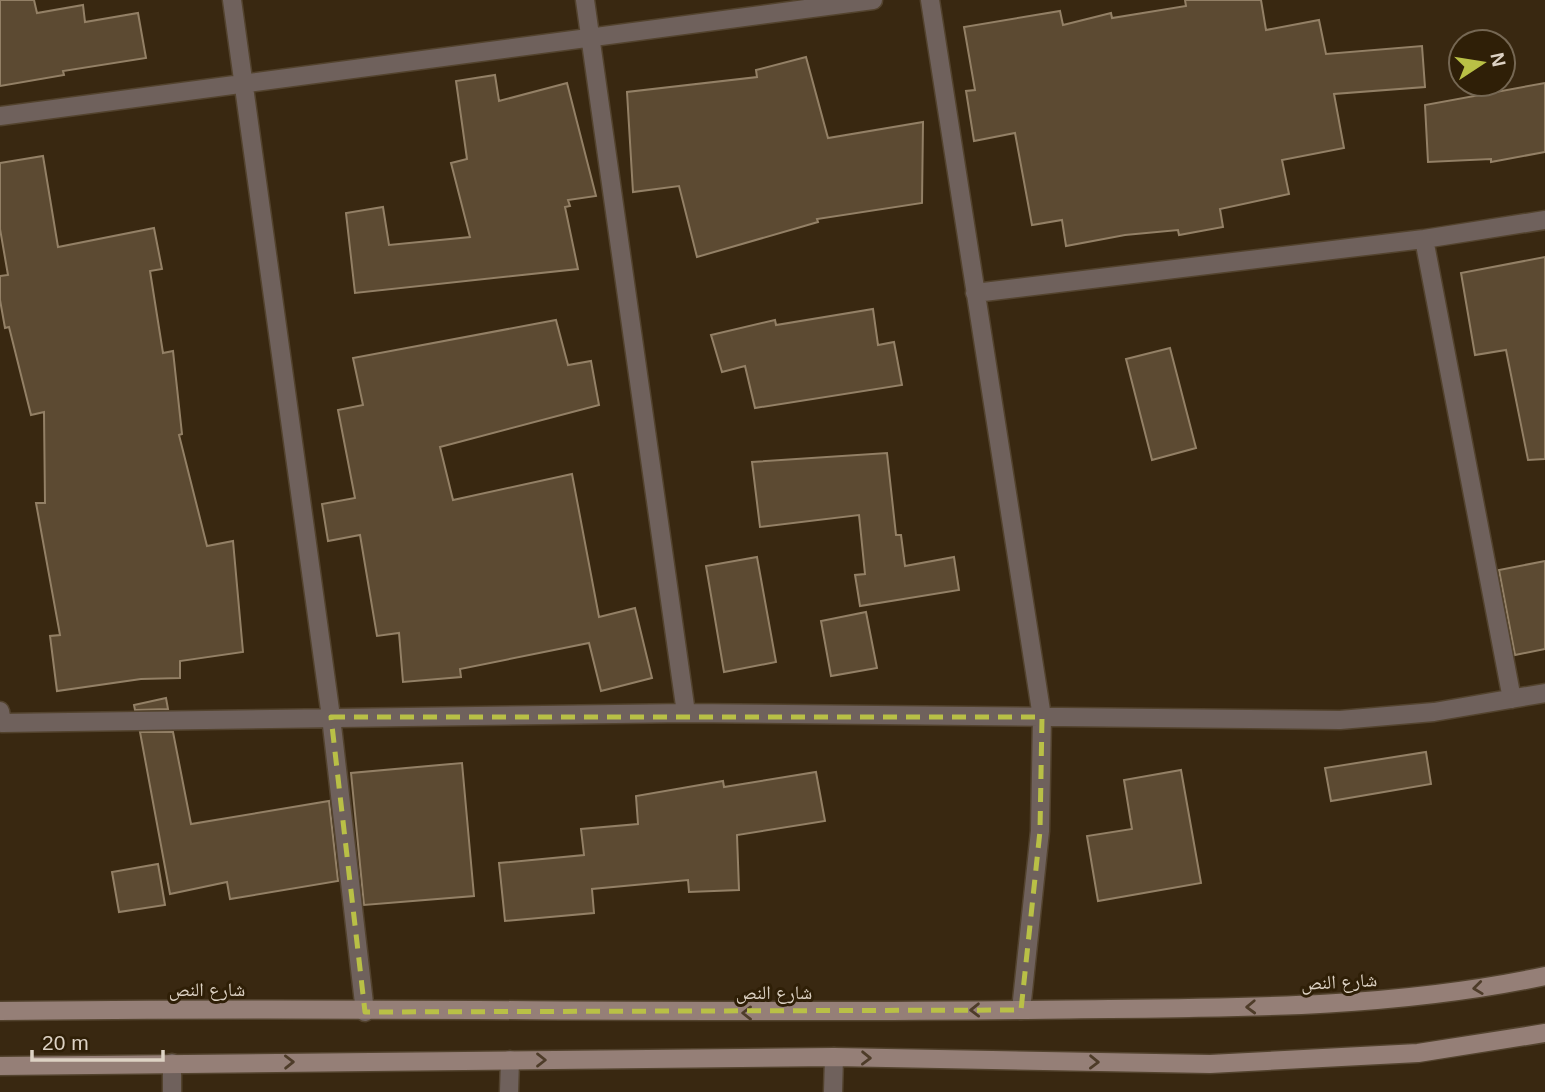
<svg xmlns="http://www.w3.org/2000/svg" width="1545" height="1092" viewBox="0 0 1545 1092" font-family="Arial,'Noto Naskh Arabic',sans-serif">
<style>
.building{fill:#5c4a32;stroke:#938066;stroke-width:2}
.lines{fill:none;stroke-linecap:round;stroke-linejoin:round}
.minor-casing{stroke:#53432e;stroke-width:21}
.secondary-casing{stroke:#53432e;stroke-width:21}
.minor{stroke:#6f615c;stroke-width:18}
.secondary{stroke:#957f77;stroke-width:18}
.oneway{stroke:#4e3c29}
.marked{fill:none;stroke:#b9c046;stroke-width:5;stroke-dasharray:14 9;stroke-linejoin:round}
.labels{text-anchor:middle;stroke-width:6;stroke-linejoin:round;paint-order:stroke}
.street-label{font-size:19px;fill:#ddd2c4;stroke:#2f1f07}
</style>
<rect width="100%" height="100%" fill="#392811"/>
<path class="building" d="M0,0H34L37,13L83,5L85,22L138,13L146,58L63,71L64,75L0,86Z
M1185,0H1261L1266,30L1319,20L1326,54L1422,46L1425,87L1334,94L1344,148L1282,160L1289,194L1220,209L1223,227L1179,235L1178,230L1125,235L1066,246L1062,220L1032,225L1015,133L974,141L966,91L975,90L964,27L1060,11L1063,25L1111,13L1112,18L1186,6Z
M806,57L828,138L923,122L922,203L817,219L818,222L697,257L679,186L633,192L627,92L757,77L756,70Z
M495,75L499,101L567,83L596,196L568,200L570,206L565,207L578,269L355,293L346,213L383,207L389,245L470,237L451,163L467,159L456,81Z
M1545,83V152L1491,162V159L1428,162L1425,105Z
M43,156L58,247L154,228L162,269L150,271L163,353L173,351L182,434L179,435L207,546L233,541L243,652L180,661V678L141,679L57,691L50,636L60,635L36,503H45L44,412L31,415L9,327L5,328L0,300V276L8,275L0,229V163Z
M1545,257V459L1528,460L1506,350L1475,355L1461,273Z
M873,309L878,345L894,342L902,385L755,408L745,366L722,372L711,335L775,320L776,325Z
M556,320L568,365L591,361L599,405L440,447L453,500L572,474L599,617L635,608L652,678L601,691L589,643L460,669L461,677L403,682L399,633L377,636L360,535L328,541L322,504L355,498L338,410L363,405L353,358Z
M1170,348L1196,448L1152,460L1126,359Z
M887,453L896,535H901L905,566L954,557L959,590L860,606L855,575L865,574L859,515L760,527L752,462Z
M757,557L776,662L724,672L706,566Z
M1545,561V649L1515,655L1499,570Z
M866,612L877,668L831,676L821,621Z
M166,698L168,709L135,710L134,705Z
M140,732H173L191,824L329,801L338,881L230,899L227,882L170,894Z
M1426,752L1431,784L1331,801L1325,768Z
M462,763L474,896L364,905L351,773Z
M1181,770L1201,883L1098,901L1087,836L1132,829L1124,780Z
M816,772L825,821L737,835L739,890L689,892L688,880L592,889L594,913L505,921L499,863L584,855L581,829L638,824L636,796L723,781L724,787Z
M158,864L165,905L119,912L112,872Z"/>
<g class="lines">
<defs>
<path id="minor" d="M232,0L331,717L365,1012
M585,0L686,713
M930,0L1042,717L1040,831L1021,1010
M0,116L873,0
M1424,239L1512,699
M975,293L1424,239L1545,220
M0,711L2,723L686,713L1340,720L1434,712L1545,693
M172,1092V1063
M509,1092L510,1060
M833,1092L834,1057"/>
<path id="secondary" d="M0,1011C339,1006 679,1014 1018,1010C1194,1007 1372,1013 1545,976
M0,1066L834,1057L1210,1064L1418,1053L1545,1033"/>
</defs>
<use href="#minor" class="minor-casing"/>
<use href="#secondary" class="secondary-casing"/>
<use href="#minor" class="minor"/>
<use href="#secondary" class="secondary"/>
</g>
<defs><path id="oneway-chevron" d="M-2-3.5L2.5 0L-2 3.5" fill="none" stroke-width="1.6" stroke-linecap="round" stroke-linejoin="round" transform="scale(1.75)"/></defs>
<g class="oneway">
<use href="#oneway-chevron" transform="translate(1478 988) rotate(173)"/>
<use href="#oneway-chevron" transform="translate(1251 1007) rotate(178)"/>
<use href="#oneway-chevron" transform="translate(975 1010) rotate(179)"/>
<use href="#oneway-chevron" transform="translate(747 1013) rotate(-180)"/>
<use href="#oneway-chevron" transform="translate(866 1058) rotate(1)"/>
<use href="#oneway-chevron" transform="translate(541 1060)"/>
<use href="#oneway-chevron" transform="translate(289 1062) rotate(-1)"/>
<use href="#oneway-chevron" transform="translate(1094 1062) rotate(1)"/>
</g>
<path class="marked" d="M331,717H1042L1040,831L1021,1010L365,1012Z"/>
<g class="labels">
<g class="street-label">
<text transform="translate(1339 981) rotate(-3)" y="7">شارع النص</text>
<text x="207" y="996">شارع النص</text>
<text x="774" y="999">شارع النص</text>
</g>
</g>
<g transform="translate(1482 63) rotate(78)"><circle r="33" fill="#2f1f07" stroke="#756753" stroke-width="2"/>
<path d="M0-5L12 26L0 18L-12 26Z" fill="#b9c046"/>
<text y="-10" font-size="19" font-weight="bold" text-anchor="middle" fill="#ddd2c4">N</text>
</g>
<path d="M32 1050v10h131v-10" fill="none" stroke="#ddd2c4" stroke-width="3.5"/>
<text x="42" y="1050" font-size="21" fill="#ddd2c4" stroke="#2f1f07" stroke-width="5" paint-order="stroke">20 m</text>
</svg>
